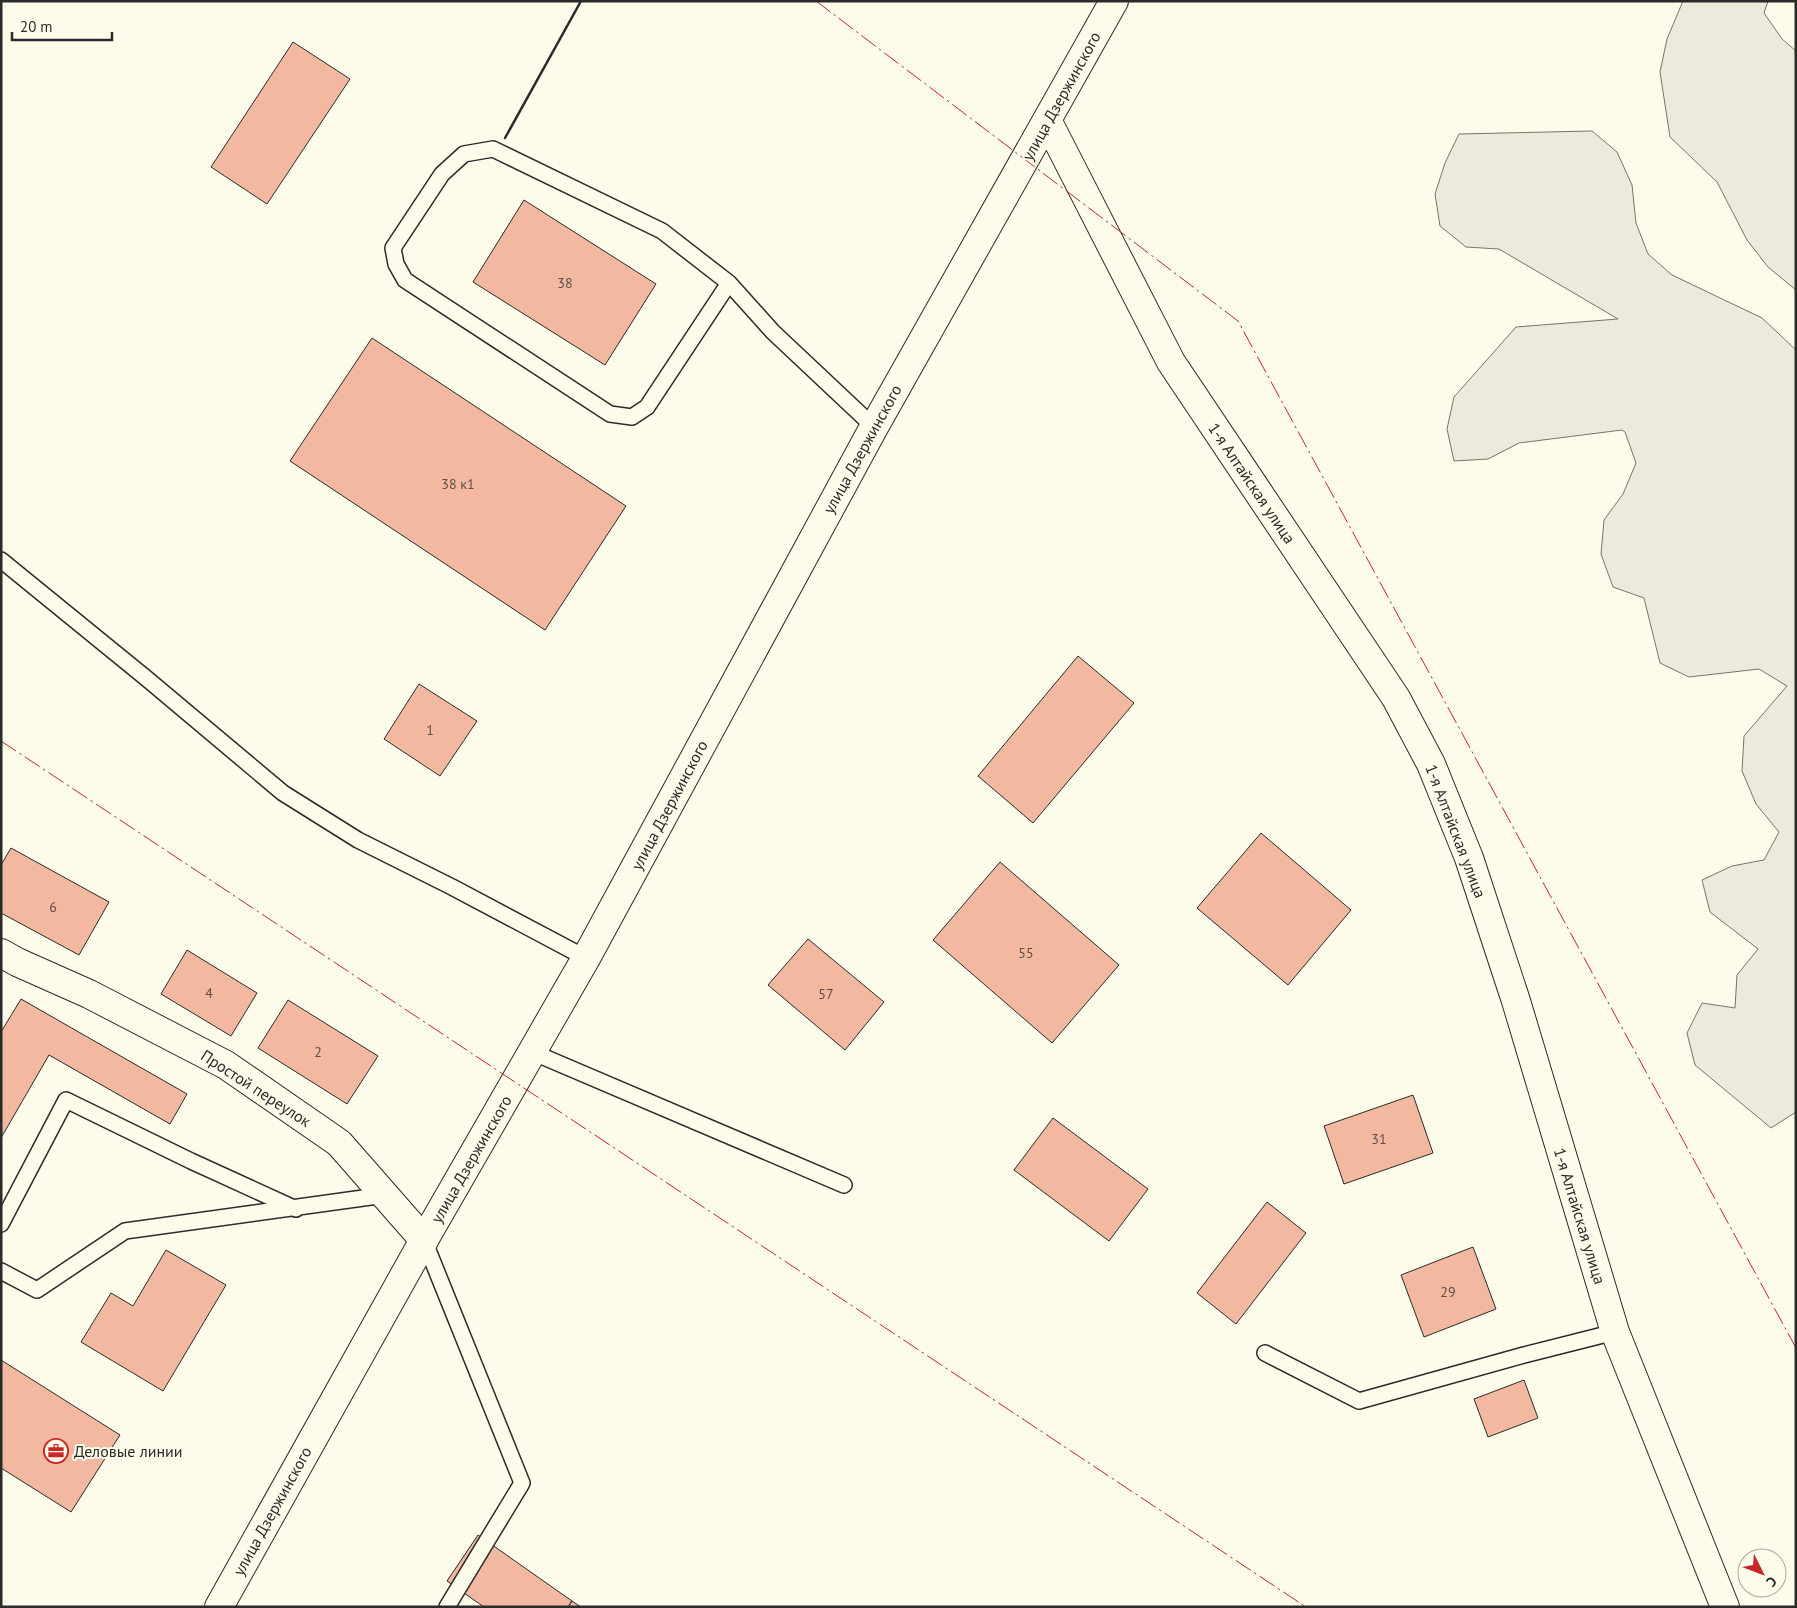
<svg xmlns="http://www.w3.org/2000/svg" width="1797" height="1608" viewBox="0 0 1797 1608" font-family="'PT Sans',sans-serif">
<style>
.green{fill:#ecebdb;stroke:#74746e}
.building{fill:#f2b8a0;stroke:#2b2b2b}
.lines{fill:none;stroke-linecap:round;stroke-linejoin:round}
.lane-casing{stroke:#2b2b2b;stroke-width:18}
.street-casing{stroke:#2b2b2b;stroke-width:30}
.secondary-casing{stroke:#2b2b2b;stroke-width:30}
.lane{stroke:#fdfbea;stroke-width:15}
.street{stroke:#fdfbea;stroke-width:28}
.secondary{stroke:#fdfbea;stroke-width:28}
.wall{stroke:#2b2b2b;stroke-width:2.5}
.power{stroke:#c62828;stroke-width:1;stroke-dasharray:18 4 2.5 4;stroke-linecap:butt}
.labels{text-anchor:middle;stroke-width:4;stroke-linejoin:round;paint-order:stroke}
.number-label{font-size:14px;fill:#5d4e48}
.street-label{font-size:16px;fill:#2b2b2b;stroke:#fdfbea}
.poi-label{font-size:16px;fill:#2b2b2b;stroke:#fdfbea;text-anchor:start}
</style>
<rect width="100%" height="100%" fill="#fdfbea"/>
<path class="green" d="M1683,1H1768L1764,13L1782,39L1796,51V290L1768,267L1747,240L1717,182L1670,137L1660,72L1667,39Z
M1592,131L1617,152L1632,185L1636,223L1648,254L1672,275L1762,318L1796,350V1112L1771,1128L1695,1065L1687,1033L1702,1003L1735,1008L1737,975L1758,949L1710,912L1702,880L1732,866L1764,860L1779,832L1756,804L1742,771L1744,736L1787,686L1759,669L1689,677L1660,663L1644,598L1613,587L1601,554L1604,520L1623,494L1636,463L1625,432L1622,430L1519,443L1488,459L1454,461L1447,429L1454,397L1516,327L1618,319L1499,249L1466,247L1440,226L1435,194L1445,163L1459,134Z"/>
<path class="building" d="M293,42L350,79L267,204L211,167Z
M524,200L656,284L605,365L473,282Z
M372,338L626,506L545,630L290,461Z
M1078,656L1134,703L1033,823L978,776Z
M419,684L477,721L440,776L384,739Z
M1261,833L1351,910L1288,985L1197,908Z
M11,848L109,902L79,955L1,913V865Z
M1000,862L1119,965L1052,1043L933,940Z
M808,939L884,1002L845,1050L768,985Z
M187,950L257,993L231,1036L161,994Z
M21,999L187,1094L170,1124L49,1055L1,1138V1032Z
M288,1000L378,1056L347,1104L258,1048Z
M1413,1095L1433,1153L1344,1184L1324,1126Z
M1053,1118L1148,1189L1109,1241L1014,1170Z
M1267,1202L1306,1233L1236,1324L1197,1293Z
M1473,1247L1496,1309L1424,1337L1401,1275Z
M166,1250L226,1285L163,1391L81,1342L111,1293L133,1306Z
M1,1360L120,1435L71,1512L1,1468Z
M1524,1380L1538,1418L1488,1437L1474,1399Z
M478,1535L572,1601L568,1607H484L447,1581Z
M572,1601L581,1607H568Z"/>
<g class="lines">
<defs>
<path id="lane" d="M729,283L647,407L632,417L610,414L405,280L396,264L393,248L442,174L464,154L493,149L662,231L729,283L773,332L874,427
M1,560L146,678L283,793L358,840L452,887L586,958
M532,1052L844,1185
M1,1224L66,1100L191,1161L296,1209
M424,1240L522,1483L447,1607
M1,1271L37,1290L125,1231L385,1195
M1265,1353L1359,1401L1524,1355L1615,1332"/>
<path id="street" d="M1,953L17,962L89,994L226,1065L339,1143L424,1240"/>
<path id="secondary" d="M1047,120L1171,362L1396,698L1431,764L1469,858L1516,1001L1615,1332L1725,1607
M219,1607L424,1240L586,958L874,427L1114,1"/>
</defs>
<use href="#lane" class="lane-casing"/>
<use href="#street" class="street-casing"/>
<use href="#secondary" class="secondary-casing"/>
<use href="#lane" class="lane"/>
<use href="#street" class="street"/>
<use href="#secondary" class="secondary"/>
<path class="wall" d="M505,138L581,1"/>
<path class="power" d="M816,1L1238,321L1796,1348
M1,741L1306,1607"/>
</g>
<defs>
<symbol id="office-ring" viewBox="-11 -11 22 22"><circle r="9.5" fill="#fdfbea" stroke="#c62828" stroke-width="1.5"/><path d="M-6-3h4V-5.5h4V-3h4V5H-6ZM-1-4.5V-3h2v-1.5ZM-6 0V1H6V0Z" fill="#c62828"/></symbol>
</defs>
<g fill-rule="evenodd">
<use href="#office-ring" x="42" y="1437" width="28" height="28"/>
</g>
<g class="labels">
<g class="number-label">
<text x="565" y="288">38</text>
<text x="458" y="489">38 к1</text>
<text x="430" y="735">1</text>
<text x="53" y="912">6</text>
<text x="1026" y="958">55</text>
<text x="209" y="998">4</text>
<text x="826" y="999">57</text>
<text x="318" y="1057">2</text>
<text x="1379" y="1144">31</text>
<text x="1448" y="1297">29</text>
</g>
<g class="street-label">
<text transform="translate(1061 96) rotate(-61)" y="6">улица Дзержинского</text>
<text transform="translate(862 449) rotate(-61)" y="6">улица Дзержинского</text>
<text transform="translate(1252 483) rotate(56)" y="6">1-я Алтайская улица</text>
<text transform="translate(669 805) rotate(-62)" y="6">улица Дзержинского</text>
<text transform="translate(1456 831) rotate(69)" y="6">1-я Алтайская улица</text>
<text transform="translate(256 1088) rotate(33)" y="6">Простой переулок</text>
<text transform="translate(471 1159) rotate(-60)" y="6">улица Дзержинского</text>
<text transform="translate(1580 1216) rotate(73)" y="6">1-я Алтайская улица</text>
<text transform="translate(272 1511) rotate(-61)" y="6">улица Дзержинского</text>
</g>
<g class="poi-label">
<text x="74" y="1457">Деловые линии</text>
</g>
</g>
<rect width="1797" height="1608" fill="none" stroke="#2b2b2b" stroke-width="5"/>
<g transform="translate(1762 1573) rotate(132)"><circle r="24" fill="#fdfbea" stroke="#a9a89e"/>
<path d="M0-4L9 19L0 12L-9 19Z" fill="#c62828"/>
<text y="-8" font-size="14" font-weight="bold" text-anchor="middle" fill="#2b2b2b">С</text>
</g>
<path d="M12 32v8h100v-8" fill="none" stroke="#2b2b2b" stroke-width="2.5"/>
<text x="20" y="32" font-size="15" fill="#2b2b2b" stroke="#fdfbea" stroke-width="4" paint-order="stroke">20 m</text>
</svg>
